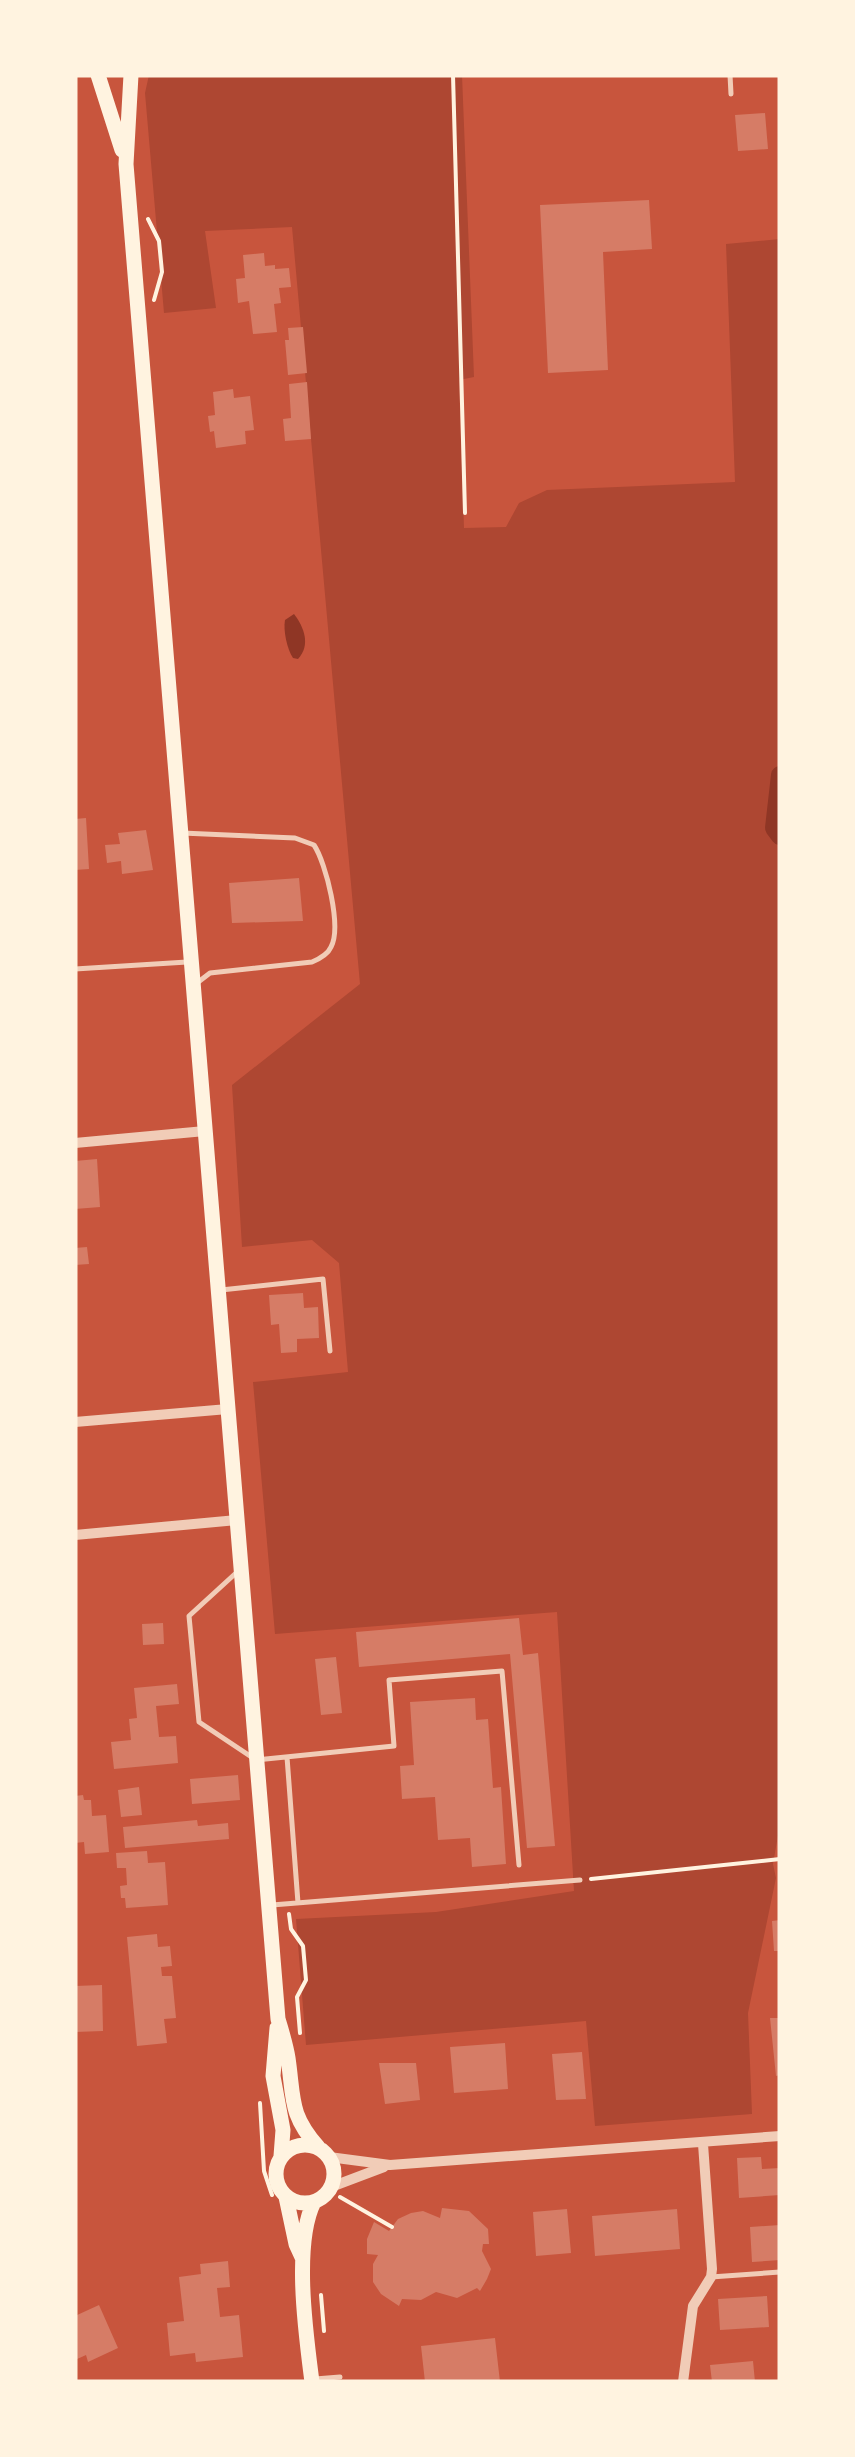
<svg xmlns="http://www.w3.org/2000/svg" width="855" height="2457" viewBox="0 0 855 2457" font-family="Figtree,sans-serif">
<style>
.green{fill:#ae4732}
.water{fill:#8f3625}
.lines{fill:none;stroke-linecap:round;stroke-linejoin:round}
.canal{stroke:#8f3625;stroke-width:18}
.building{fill:#d67c66}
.path{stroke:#fff3e0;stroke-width:4}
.service{stroke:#f1ccb7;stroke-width:5}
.minor{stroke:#f1ccb7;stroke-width:10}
.secondary{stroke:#fff3e0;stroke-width:15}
</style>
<rect width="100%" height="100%" fill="#c8553d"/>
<path class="green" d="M149,75H462L474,377L459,380L464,528L506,527L519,503L547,490L735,482L726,244L780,239V1824L773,1864L776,1878L748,2013L752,2114L595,2126L586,2021L306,2045L296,1919L436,1912L574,1891L557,1612L275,1634L253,1382L348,1372L339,1263L312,1240L242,1247L232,1085L360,984L292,227L205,231L216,308L164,313L145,93Z"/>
<path class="water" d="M294,614C304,627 311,645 298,659L293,658C287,649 283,630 285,620Z"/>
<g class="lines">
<path class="canal" d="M780,775L774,828L780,836"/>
</g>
<path class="building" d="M765,113L768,149L738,151L735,115Z
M649,200L652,249L603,252L608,370L548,373L540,205Z
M264,253L265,266L275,265V269L289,268L291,287L279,288L281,303L274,304L277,332L253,334L249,301L238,303L236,279L245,278L243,255Z
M303,327L307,373L288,375L285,340H289L288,328Z
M307,382L311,439L285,441L283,419L291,418L289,384Z
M233,389L234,398L250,396L254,430L245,431L246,444L216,448L214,431L210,432L208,416L215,415L213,392Z
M86,818L89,869L75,870V819Z
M146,830L153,870L122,874L121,861L107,863L105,845L120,844L118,833Z
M299,878L303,921L232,923L229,883Z
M97,1159L100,1207L75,1209V1161Z
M87,1247L89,1264L75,1265V1248Z
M303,1293L304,1308L318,1307L319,1338L297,1339V1352L281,1353L279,1324L271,1325L269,1295Z
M519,1618L523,1655L538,1653L555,1846L527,1848L510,1654L359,1667L356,1632Z
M163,1623L164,1644L143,1645L142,1624Z
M336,1657L342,1713L321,1715L315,1659Z
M177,1684L179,1704L156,1706L159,1737L176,1736L178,1763L114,1769L111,1742L131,1740L129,1719L137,1718L134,1688Z
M475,1698L476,1720L488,1719L493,1788L501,1787L506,1864L472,1867L470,1838L438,1840L435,1797L402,1799L400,1766L414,1765L410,1702Z
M238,1775L240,1800L192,1804L190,1779Z
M139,1787L142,1815L121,1817L118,1790Z
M83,1795L84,1800H91L92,1816L106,1815L109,1852L85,1854L84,1842L75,1843V1796Z
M197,1820L198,1826L228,1823L229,1839L125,1848L123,1827Z
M147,1851L148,1863L165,1862L168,1905L126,1908L125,1898H121L120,1886L127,1885L126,1868H117L116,1853Z
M780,1920V1951H774L772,1921Z
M157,1934L158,1947L170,1946L172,1966L161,1967L162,1976H172L176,2018L164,2019L167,2043L137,2046L127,1937Z
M102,1985L103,2031L75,2032V1986Z
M770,2018H780V2075L776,2076Z
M505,2043L508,2089L454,2093L450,2047Z
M582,2052L586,2099L556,2100L552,2054Z
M379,2063H416L420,2100L385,2104Z
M761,2157L762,2169L780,2168V2195L739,2198L737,2158Z
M442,2208L469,2211L488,2229L489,2244H483L482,2251L491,2269L487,2279L480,2291L477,2288L457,2298L436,2292L421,2300L402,2299L399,2306L381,2294L373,2282V2264L378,2255L367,2254V2239L374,2222L389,2231L398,2219L411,2213L423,2211L440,2218Z
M567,2209L571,2253L536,2256L533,2212Z
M677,2209L680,2249L595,2256L592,2216Z
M780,2225V2260L752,2262L750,2227Z
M228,2261L230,2287L217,2288L220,2317L239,2315L243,2357L196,2362L195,2353L170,2356L167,2323L184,2321L179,2277L201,2274L200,2264Z
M767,2296L769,2327L720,2330L718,2299Z
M99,2305L118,2348L88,2362L86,2355L75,2360V2316Z
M495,2338L500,2382H425L421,2346Z
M753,2361L755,2382H712L710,2365Z"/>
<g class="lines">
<path class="path" d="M453,75L465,513
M148,219L159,241L162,272L154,300
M591,1879L780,1859
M289,1914L291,1929L303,1946L306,1980L297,1997L300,2033
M260,2103L264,2171L272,2195
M340,2197L392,2227
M321,2295L324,2331"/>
<path class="service" d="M730,75L731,94
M182,833L295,838L314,845C326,863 342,927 331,947C328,954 319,959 312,962L210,973L197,983
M75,969L187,962
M221,1290L323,1279L330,1351
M236,1573L189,1616L199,1722L256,1760L394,1746L389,1680L502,1671L519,1865
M287,1757L298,1903
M272,1905L580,1880
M711,2277L780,2272
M315,2379L340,2377"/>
<path class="minor" d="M75,1143L205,1131
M75,1422L228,1409
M75,1535L237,1520
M329,2157L390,2165L780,2136
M331,2187L384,2167
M683,2382L693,2306L711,2277L712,2269L703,2144"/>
<path class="secondary" d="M98,75L122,150
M131,75L126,164L278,2019C282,2032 286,2045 288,2058C294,2099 289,2114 318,2147
M277,2028L273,2076L283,2130L281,2156
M276 2174a29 29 0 1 1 58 0a29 29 0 1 1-58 0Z
M286,2197L296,2244L302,2257
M312,2382C306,2335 293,2244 314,2202"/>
</g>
<rect width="855" height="2457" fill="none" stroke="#fff3e0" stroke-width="155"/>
</svg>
